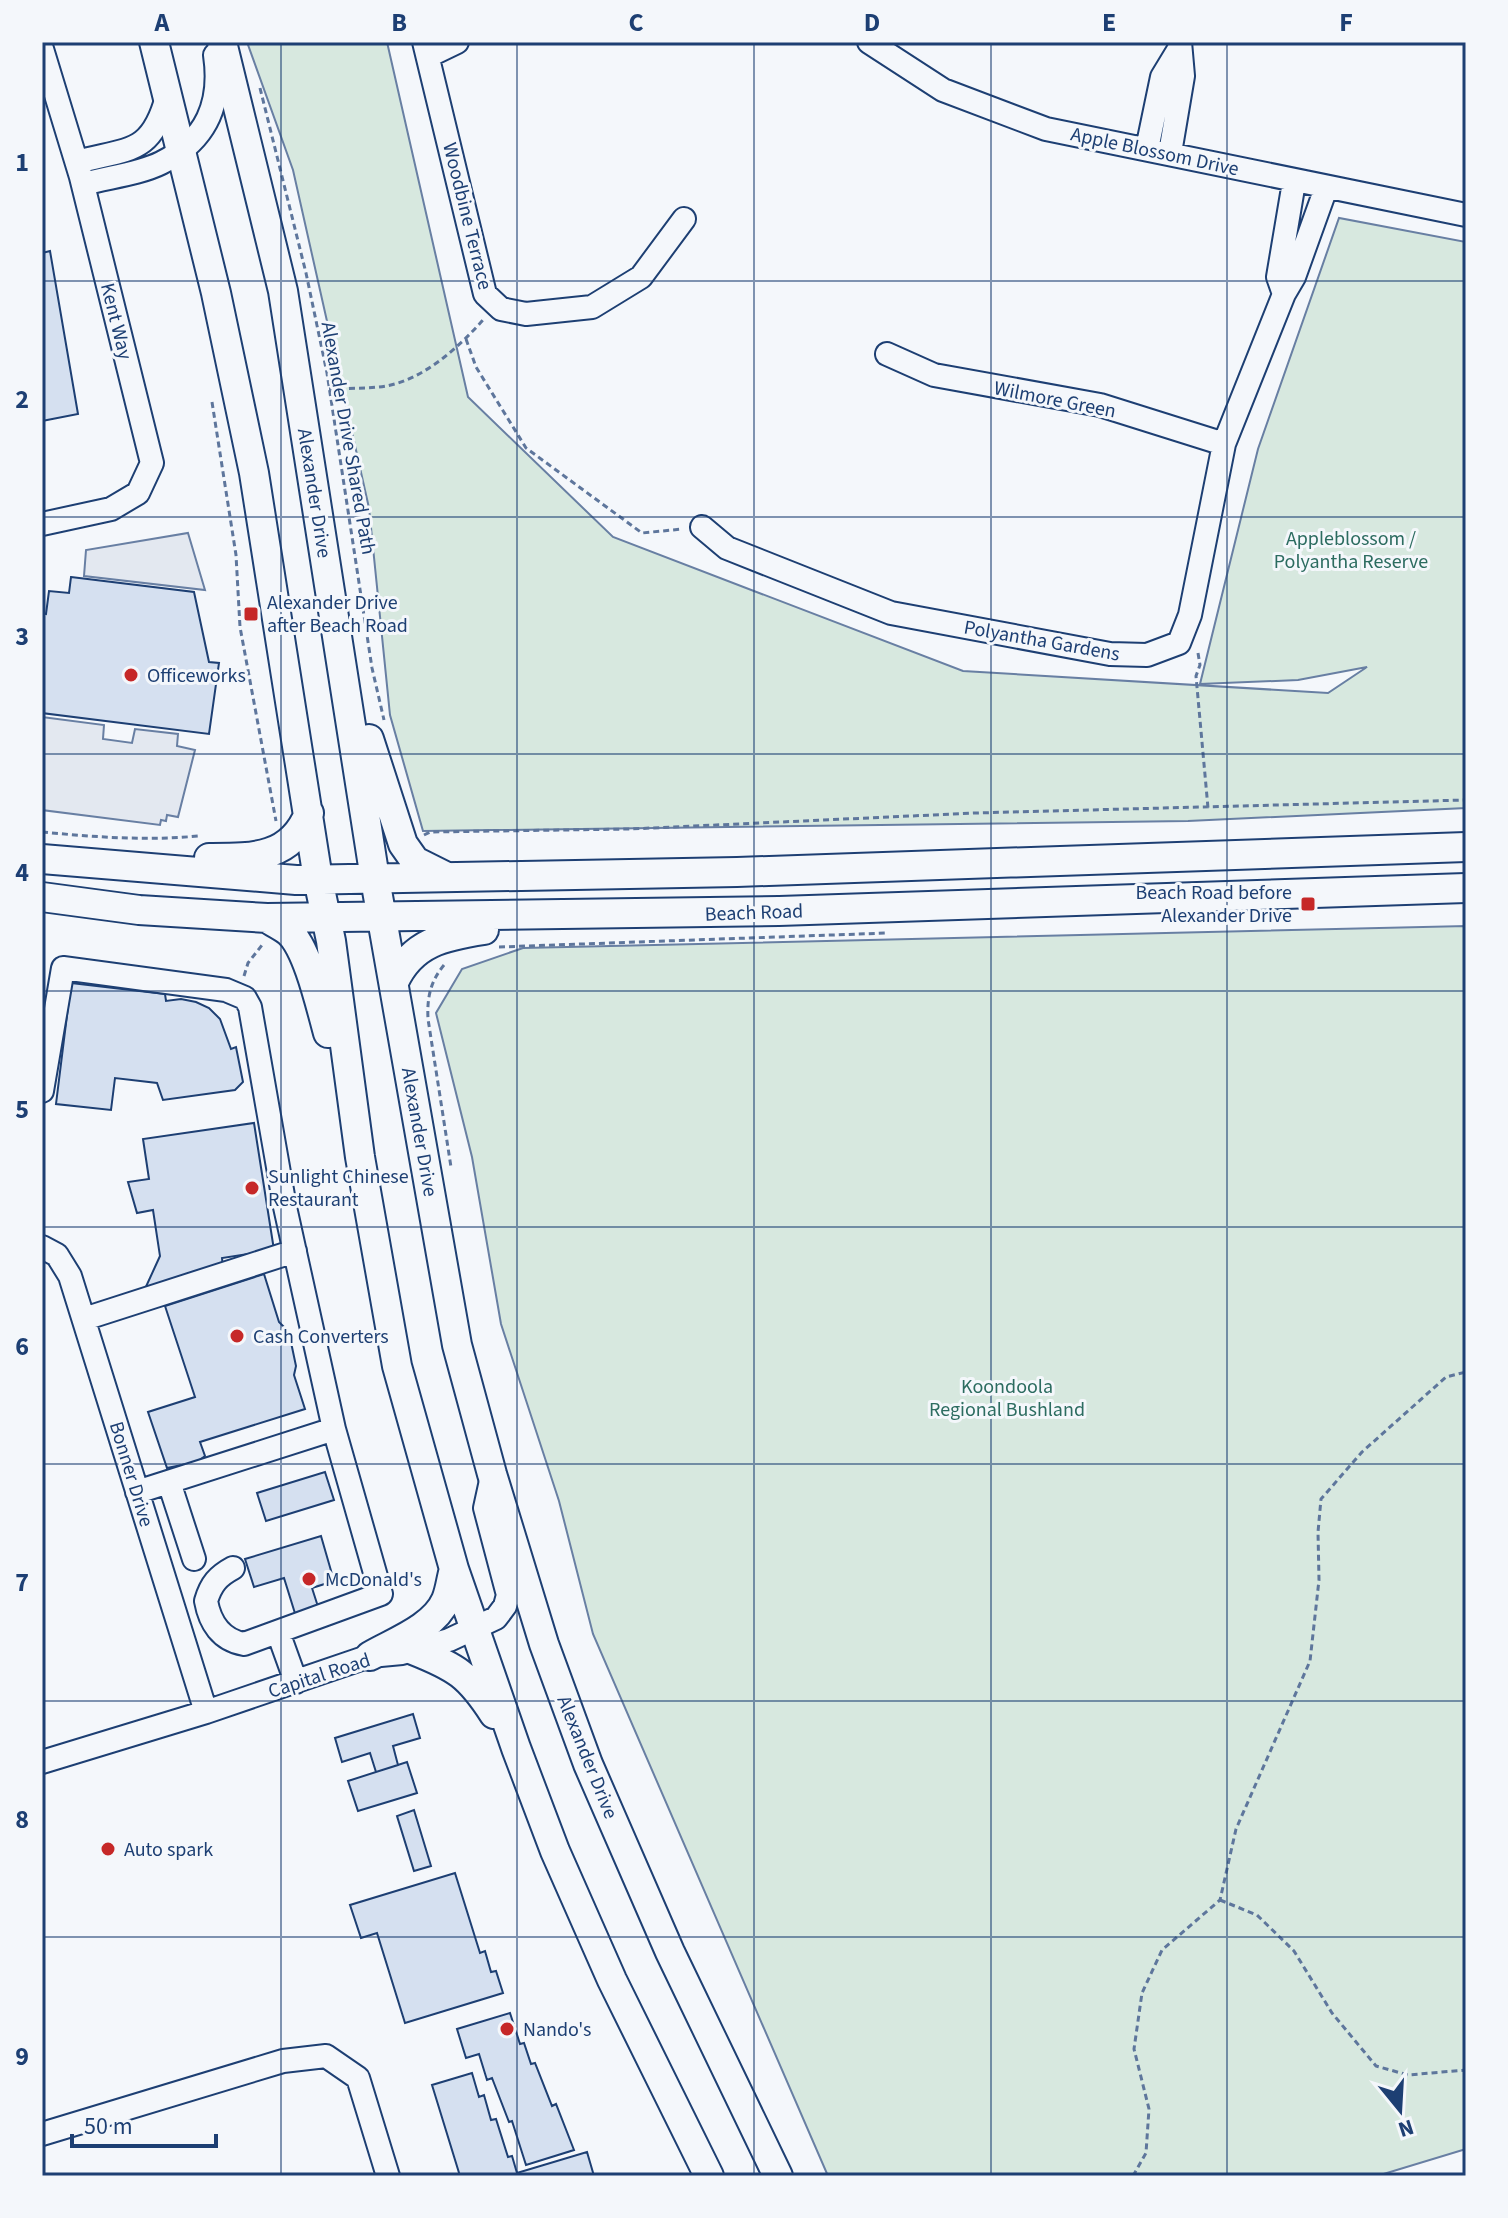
<svg xmlns="http://www.w3.org/2000/svg" width="1508" height="2218" viewBox="0 0 1508 2218" font-family="'Source Sans 3',sans-serif">
<style>
.green{fill:#d7e8df;stroke:#687fa3;stroke-width:2}
.parking{fill:#e3e8f0;stroke:#687fa3;stroke-width:2}
.building{fill:#d5e0f0;stroke:#1d3f73;stroke-width:2}
.lines{fill:none;stroke-linecap:round;stroke-linejoin:round}
.minor-casing{stroke:#1d3f73;stroke-width:26}
.major-casing{stroke:#1d3f73;stroke-width:32}
.path{stroke:#5e769c;stroke-width:3;stroke-dasharray:6 4;stroke-linecap:butt}
.minor{stroke:#f4f7fb;stroke-width:22}
.major{stroke:#f4f7fb;stroke-width:28}
.grid{fill:none;stroke:#1d3f73;stroke-width:2;stroke-opacity:0.55}
.poi-dot{fill:#c62828;stroke:#f4f7fb;stroke-width:3}
.labels{text-anchor:middle;stroke-width:6;stroke-linejoin:round;paint-order:stroke}
.street-label{font-size:20px;fill:#1d3f73;stroke:#f4f7fb}
.park-label{font-size:20px;fill:#2c6c60;stroke:#f4f7fb}
.poi-label{font-size:20px;fill:#1d3f73;stroke:#f4f7fb;text-anchor:start}
.neatline{fill:none;stroke:#1d3f73;stroke-width:3}
.grid-label{font-size:26px;text-anchor:middle;font-weight:bold;fill:#1d3f73}
</style>
<rect width="100%" height="100%" fill="#f4f7fb"/>
<path class="green" d="M247,42H387L468,397L613,537L963,671L1328,693L1367,667L1298,680L1200,684L1258,449L1339,218L1466,242V808L1188,821L423,831L390,715L369,508L293,170Z
M1466,926V2149L1377,2176H828L593,1634L559,1501L501,1324L472,1157L436,1013L462,969L523,948Z"/>
<path class="parking" d="M188,533L205,590L84,576L86,550Z
M42,717L104,725L103,739L132,743L135,729L178,734L177,746L195,750L178,817L167,815L166,821L161,820L160,825L42,810Z"/>
<path class="building" d="M50,251L78,414L42,421V253Z
M71,577L194,592L209,662L219,663L209,734L42,713V613L46,614L49,591L69,593Z
M71,983L165,994L166,1001L181,999L196,1002L209,1008L220,1019L231,1049L236,1047L243,1082L235,1090L163,1100L157,1083L115,1078L111,1110L56,1104Z
M254,1123L274,1250L222,1258L223,1268L144,1291L160,1256L153,1210L137,1213L128,1182L149,1179L143,1139Z
M264,1274L279,1322L287,1330L292,1347L296,1366L294,1375L305,1409L200,1442L205,1456L197,1462L167,1468L148,1412L195,1397L165,1306Z
M325,1472L334,1500L266,1521L257,1493Z
M321,1536L334,1581L312,1588L321,1616L298,1623L284,1578L254,1587L245,1559Z
M413,1714L420,1738L393,1746L398,1765L376,1772L370,1753L342,1762L335,1738Z
M407,1762L417,1793L358,1811L348,1781Z
M414,1810L431,1866L414,1871L397,1816Z
M455,1873L480,1953L485,1951L491,1972L496,1971L503,1993L405,2023L377,1933L361,1938L350,1905Z
M510,2013L520,2044L524,2043L531,2064L535,2063L552,2106L556,2104L574,2150L526,2165L512,2121L509,2122L492,2078L487,2080L479,2054L466,2058L457,2029Z
M472,2073L479,2097L484,2095L491,2120L496,2119L508,2157L512,2156L517,2173L587,2152L594,2176H460L432,2085Z"/>
<g class="lines">
<defs>
<path id="minor" d="M424,42L485,294L501,309L526,314L592,307L641,277L684,219
M869,42L943,90L1046,129L1466,215
M42,49L81,177L152,463L138,493L111,509L42,524
M428,56L457,42
M1147,149L1162,77L1179,49
M1170,153L1183,76L1180,42
M77,162C129,148 151,155 167,97
M83,184C108,177 139,174 161,163C207,140 222,103 215,55
M1284,294L1278,277L1294,182
M887,354L934,375L1100,405L1224,444
M702,527L727,548L891,613L1110,654L1147,655L1179,643L1190,615L1224,444L1284,294L1294,277L1326,188
M42,1091L63,968L226,990L245,998L250,1007L285,1207L334,1429
M42,1247L57,1255L70,1276L206,1712
M84,1319L295,1251
M169,1482L194,1559
M137,1492L334,1429L381,1594L244,1644C221,1640 210,1623 206,1601C211,1584 218,1576 233,1568
M278,1632L296,1682
M42,1762L206,1712L370,1656L402,1653L449,1640L496,1618L505,1606L508,1595L485,1508L492,1476
M42,2134L283,2061L326,2056L358,2078L388,2176"/>
<path id="major" d="M154,42L216,293L254,473L318,879L331,941L360,1157L397,1366L454,1569L516,1748L555,1851L612,1980L709,2176
M222,42L283,291L375,879L457,1345L492,1474L544,1644L588,1764L670,1952L778,2176
M369,739L403,844L415,861L445,876
M209,858C252,858 291,859 309,813
M42,859L296,880L737,872L1466,847
M42,897L139,910L267,918L779,911L1466,888
M267,918C274,923 283,927 289,932C308,949 321,1008 328,1033
M394,982C412,942 445,936 484,930
M413,1650C456,1667 469,1675 494,1714
M370,1656C394,1642 434,1628 446,1600C450,1591 451,1579 454,1569"/>
</defs>
<use href="#minor" class="minor-casing"/>
<use href="#major" class="major-casing"/>
<path class="path" d="M260,88L306,273L327,373L372,668L384,720
M466,339L476,367L526,448L642,533L682,529
M329,389C348,388 368,389 386,386C424,379 458,348 483,320
M212,402L236,555L240,627L276,821
M1198,653L1200,665L1196,676L1208,808
M42,832C94,837 146,841 198,836
M424,835L430,832L630,829L975,813L1466,800
M499,947L887,933
M444,965C430,982 427,998 428,1019L451,1167
M244,976L248,963L262,945
M1220,1900L1257,1915L1294,1951L1332,2013L1376,2066L1408,2075L1466,2070
M1133,2176L1146,2153L1149,2109L1134,2049L1142,1993L1162,1950L1220,1900L1236,1829L1310,1661L1319,1580L1318,1532L1321,1499L1362,1452L1446,1377L1466,1372"/>
<use href="#minor" class="minor"/>
<use href="#major" class="major"/>
</g>
<path class="grid" d="M281,42V2176M517,42V2176M754,42V2176M991,42V2176M1227,42V2176M42,281H1466M42,517H1466M42,754H1466M42,991H1466M42,1227H1466M42,1464H1466M42,1701H1466M42,1937H1466"/>
<g class="poi-dot">
<rect x="243" y="606" width="16" height="16" rx="4"/>
<circle cx="131" cy="675" r="8"/>
<rect x="1300" y="896" width="16" height="16" rx="4"/>
<circle cx="252" cy="1188" r="8"/>
<circle cx="237" cy="1336" r="8"/>
<circle cx="309" cy="1579" r="8"/>
<circle cx="108" cy="1849" r="8"/>
<circle cx="507" cy="2029" r="8"/>
</g>
<g class="labels">
<g class="street-label">
<text transform="translate(1155 151) rotate(12)" y="7">Apple Blossom Drive</text>
<text transform="translate(468 216) rotate(76)" y="7">Woodbine Terrace</text>
<text transform="translate(117 321) rotate(76)" y="7">Kent Way</text>
<text transform="translate(1055 399) rotate(11)" y="7">Wilmore Green</text>
<text transform="translate(349 438) rotate(80)" y="7">Alexander Drive Shared Path</text>
<text transform="translate(315 493) rotate(81)" y="7">Alexander Drive</text>
<text transform="translate(1042 640) rotate(10)" y="7">Polyantha Gardens</text>
<text transform="translate(754 912) rotate(-2)" y="7">Beach Road</text>
<text transform="translate(420 1132) rotate(80)" y="7">Alexander Drive</text>
<text transform="translate(132 1474) rotate(73)" y="7">Bonner Drive</text>
<text transform="translate(319 1675) rotate(-18)" y="7">Capital Road</text>
<text transform="translate(588 1757) rotate(68)" y="7">Alexander Drive</text>
</g>
<g class="park-label">
<text x="1351" y="545">Appleblossom /<tspan x="1351" dy="23">Polyantha Reserve</tspan></text>
<text x="1007" y="1393">Koondoola<tspan x="1007" dy="23">Regional Bushland</tspan></text>
</g>
<g class="poi-label">
<text x="267" y="609">Alexander Drive<tspan x="267" dy="23">after Beach Road</tspan></text>
<text x="147" y="682">Officeworks</text>
<text x="1292" y="899" text-anchor="end">Beach Road before<tspan x="1292" dy="23">Alexander Drive</tspan></text>
<text x="268" y="1183">Sunlight Chinese<tspan x="268" dy="23">Restaurant</tspan></text>
<text x="253" y="1343">Cash Converters</text>
<text x="325" y="1586">McDonald's</text>
<text x="124" y="1856">Auto spark</text>
<text x="523" y="2036">Nando's</text>
</g>
</g>
<rect width="1508" height="2218" fill="none" stroke="#f4f7fb" stroke-width="88"/>
<g transform="translate(1400 2110) rotate(162)" stroke="#f4f7fb" stroke-width="6" paint-order="stroke">
<path d="M0-6L14 30L0 20L-14 30Z" fill="#1d3f73"/>
<text y="-12" font-size="22" font-weight="bold" text-anchor="middle" fill="#1d3f73">N</text>
</g>
<path d="M72 2134v12h144v-12" fill="none" stroke="#1d3f73" stroke-width="4"/>
<text x="84" y="2134" font-size="24" fill="#1d3f73" stroke="#f4f7fb" stroke-width="6" paint-order="stroke">50 m</text>
<rect x="44" y="44" width="1420" height="2130" class="neatline"/>
<g class="grid-label">
<text x="162" y="31">A</text>
<text x="399" y="31">B</text>
<text x="636" y="31">C</text>
<text x="872" y="31">D</text>
<text x="1109" y="31">E</text>
<text x="1346" y="31">F</text>
<text x="22" y="171">1</text>
<text x="22" y="408">2</text>
<text x="22" y="645">3</text>
<text x="22" y="881">4</text>
<text x="22" y="1118">5</text>
<text x="22" y="1355">6</text>
<text x="22" y="1591">7</text>
<text x="22" y="1828">8</text>
<text x="22" y="2065">9</text>
</g>
</svg>
